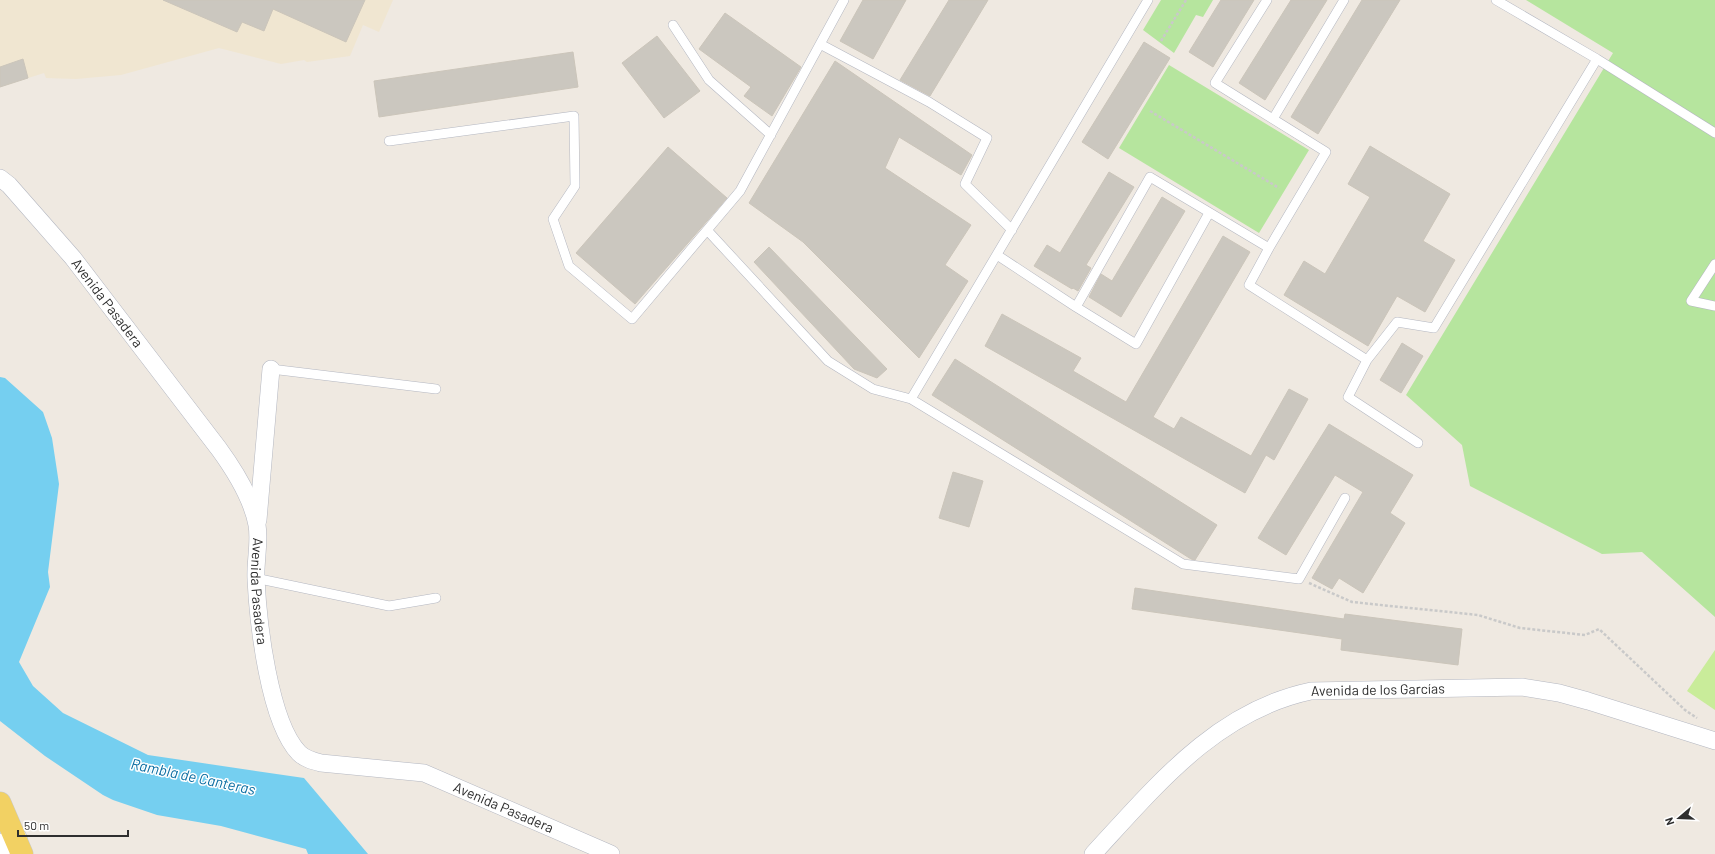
<svg xmlns="http://www.w3.org/2000/svg" width="1715" height="854" viewBox="0 0 1715 854" font-family="Barlow,sans-serif">
<style>
.education{fill:#f0e6d1}
.green{fill:#b6e59e}
.pitch{fill:#c9ec9a}
.water{fill:#75cff0}
.building{fill:#cbc7bf;stroke:#cbc5ba}
.lines{fill:none;stroke-linecap:round;stroke-linejoin:round}
.lane-casing{stroke:#b4b7c1;stroke-width:10}
.street-casing{stroke:#b4b7c1;stroke-width:18}
.secondary-casing{stroke:#b4b7c1;stroke-width:23}
.primary-casing{stroke:#c9c9c9;stroke-width:23}
.path{stroke:#c9c9c9;stroke-width:2.5;stroke-dasharray:3 2;stroke-linecap:butt}
.lane{stroke:#fff;stroke-width:9}
.street{stroke:#fff;stroke-width:17}
.secondary{stroke:#fff;stroke-width:22}
.primary{stroke:#f2d163;stroke-width:22}
.labels{text-anchor:middle;stroke-width:3;stroke-linejoin:round;paint-order:stroke}
.street-label{font-size:14px;fill:#2e2e2e;stroke:#fff}
.water-label{font-size:15px;font-style:italic;fill:#0d6fa3;stroke:#fff}
</style>
<rect width="100%" height="100%" fill="#efe9e1"/>
<path class="education" d="M0,0H393L379,32L363,25L350,56L307,62L304,60L281,64L219,48L121,75L76,79L46,78L44,73L0,87Z"/>
<path class="green" d="M1161,0H1213L1203,17L1196,15L1174,53L1143,30Z
M1526,0H1715V617L1642,552L1602,554L1470,486L1462,445L1406,395L1613,53Z
M1169,65L1309,150L1259,233L1119,148Z"/>
<path class="pitch" d="M1715,650V710L1687,691Z"/>
<path class="water" d="M0,377L5,378L43,412L52,438L59,484L48,572L50,587L19,662L33,686L63,713L148,755L304,778L368,854H308L306,849L221,826L157,815L113,800L103,795L45,756L0,721Z"/>
<path class="building" d="M163,0H365L346,42L273,9L264,31L242,22L237,32Z
M863,0H906L873,59L840,41Z
M949,0H988L930,96L900,80Z
M1221,0H1254L1213,67L1189,52Z
M1291,0H1327L1265,100L1239,83Z
M1362,0H1400L1318,134L1291,117Z
M725,13L801,67L772,116L744,96L751,87L699,49Z
M657,36L700,91L664,118L622,63Z
M1144,42L1170,58L1108,159L1082,142Z
M573,52L578,87L379,117L374,81Z
M23,59L28,78L0,87V67Z
M835,61L972,155L961,175L899,137L885,168L971,225L945,265L968,281L919,358L803,242L749,203Z
M1370,146L1450,194L1423,241L1455,260L1425,312L1397,296L1368,346L1284,295L1304,261L1325,274L1370,197L1348,184Z
M668,147L727,198L635,304L576,253Z
M1109,172L1134,187L1086,265L1091,268L1078,291L1073,288L1072,289L1034,266L1047,245L1060,253Z
M1162,197L1185,211L1121,317L1089,297L1101,274L1112,281Z
M1223,236L1250,252L1153,417L1174,429L1181,417L1251,456L1289,389L1308,399L1274,460L1266,455L1245,493L985,346L1002,314L1081,358L1073,371L1126,402Z
M769,247L887,369L877,378L854,369L754,262Z
M1402,343L1423,356L1401,393L1380,380Z
M955,359L1217,525L1195,560L1191,559L932,395Z
M1329,424L1413,475L1390,513L1405,523L1363,593L1339,578L1332,589L1312,578L1363,492L1335,475L1286,555L1258,538Z
M953,472L983,481L969,527L939,518Z
M1135,588L1344,619L1345,614L1462,629L1458,665L1341,650L1342,639L1132,609Z"/>
<g class="lines">
<defs>
<path id="lane" d="M1267,0L1215,83L1326,152L1269,248
M673,25L709,80L771,135
M820,44L929,102L987,138L965,184L1012,230
M1597,59L1715,133
M1273,119L1344,0
M389,141L574,116L575,186L553,219L569,266L632,319L740,191L844,0
M707,230L828,361L873,389L911,399L1183,564L1299,579L1345,498
M997,255L1076,307L1150,177L1269,248L1249,285L1367,360
M1715,264L1691,301L1715,306
M1076,307L1136,344L1209,213
M271,369L436,389
M911,399L1148,0
M1418,443L1348,397L1367,360L1397,322L1434,328L1597,59L1496,0
M255,578L389,606L436,598"/>
<g id="street">
<path id="s1" d="M0,178L9,185L73,258L219,449C235,471 252,498 257,525C260,542 255,562 256,579C258,622 269,722 299,753C305,759 313,761 321,763L424,773L611,854"/>
<path d="M258,520L271,369"/>
<path id="s2" d="M1093,854C1156,786 1216,711 1311,691L1522,687L1559,693L1588,701L1715,741"/>
</g>
<path id="secondary" d="M0,846L16,839"/>
<path id="primary" d="M0,803L22,854"/>
</defs>
<use href="#lane" class="lane-casing"/>
<use href="#street" class="street-casing"/>
<use href="#secondary" class="secondary-casing"/>
<use href="#primary" class="primary-casing"/>
<path class="path" d="M1161,41L1186,0
M1150,111L1279,188
M1309,583L1352,602L1478,615L1520,628L1585,635L1599,629L1685,710L1697,718"/>
<use href="#lane" class="lane"/>
<use href="#street" class="street"/>
<use href="#secondary" class="secondary"/>
<use href="#primary" class="primary"/>
</g>
<g class="labels">
<g class="street-label">
<text dy="5" stroke="none"><textPath href="#s1" startOffset="165">Avenida Pasadera</textPath></text>
<text dy="5" stroke="none"><textPath href="#s1" startOffset="501">Avenida Pasadera</textPath></text>
<text dy="5" stroke="none"><textPath href="#s2" startOffset="344">Avenida de los Garcías</textPath></text>
<text dy="5" stroke="none"><textPath href="#s1" startOffset="885">Avenida Pasadera</textPath></text>
</g>
<g class="water-label">
<text transform="translate(193 777) rotate(12)" y="5">Rambla de Canteras</text>
</g>
</g>
<g transform="translate(1679 818) rotate(251)" stroke="#ffffff" stroke-width="3" paint-order="stroke">
<path d="M0-3L7 15L0 10L-7 15Z" fill="#2e2e2e"/>
<text y="-6" font-size="11" font-weight="bold" text-anchor="middle" fill="#2e2e2e">N</text>
</g>
<path d="M18 830v6h110v-6" fill="none" stroke="#2e2e2e" stroke-width="2"/>
<text x="24" y="830" font-size="12" fill="#2e2e2e" stroke="#ffffff" stroke-width="3" paint-order="stroke">50 m</text>
</svg>
